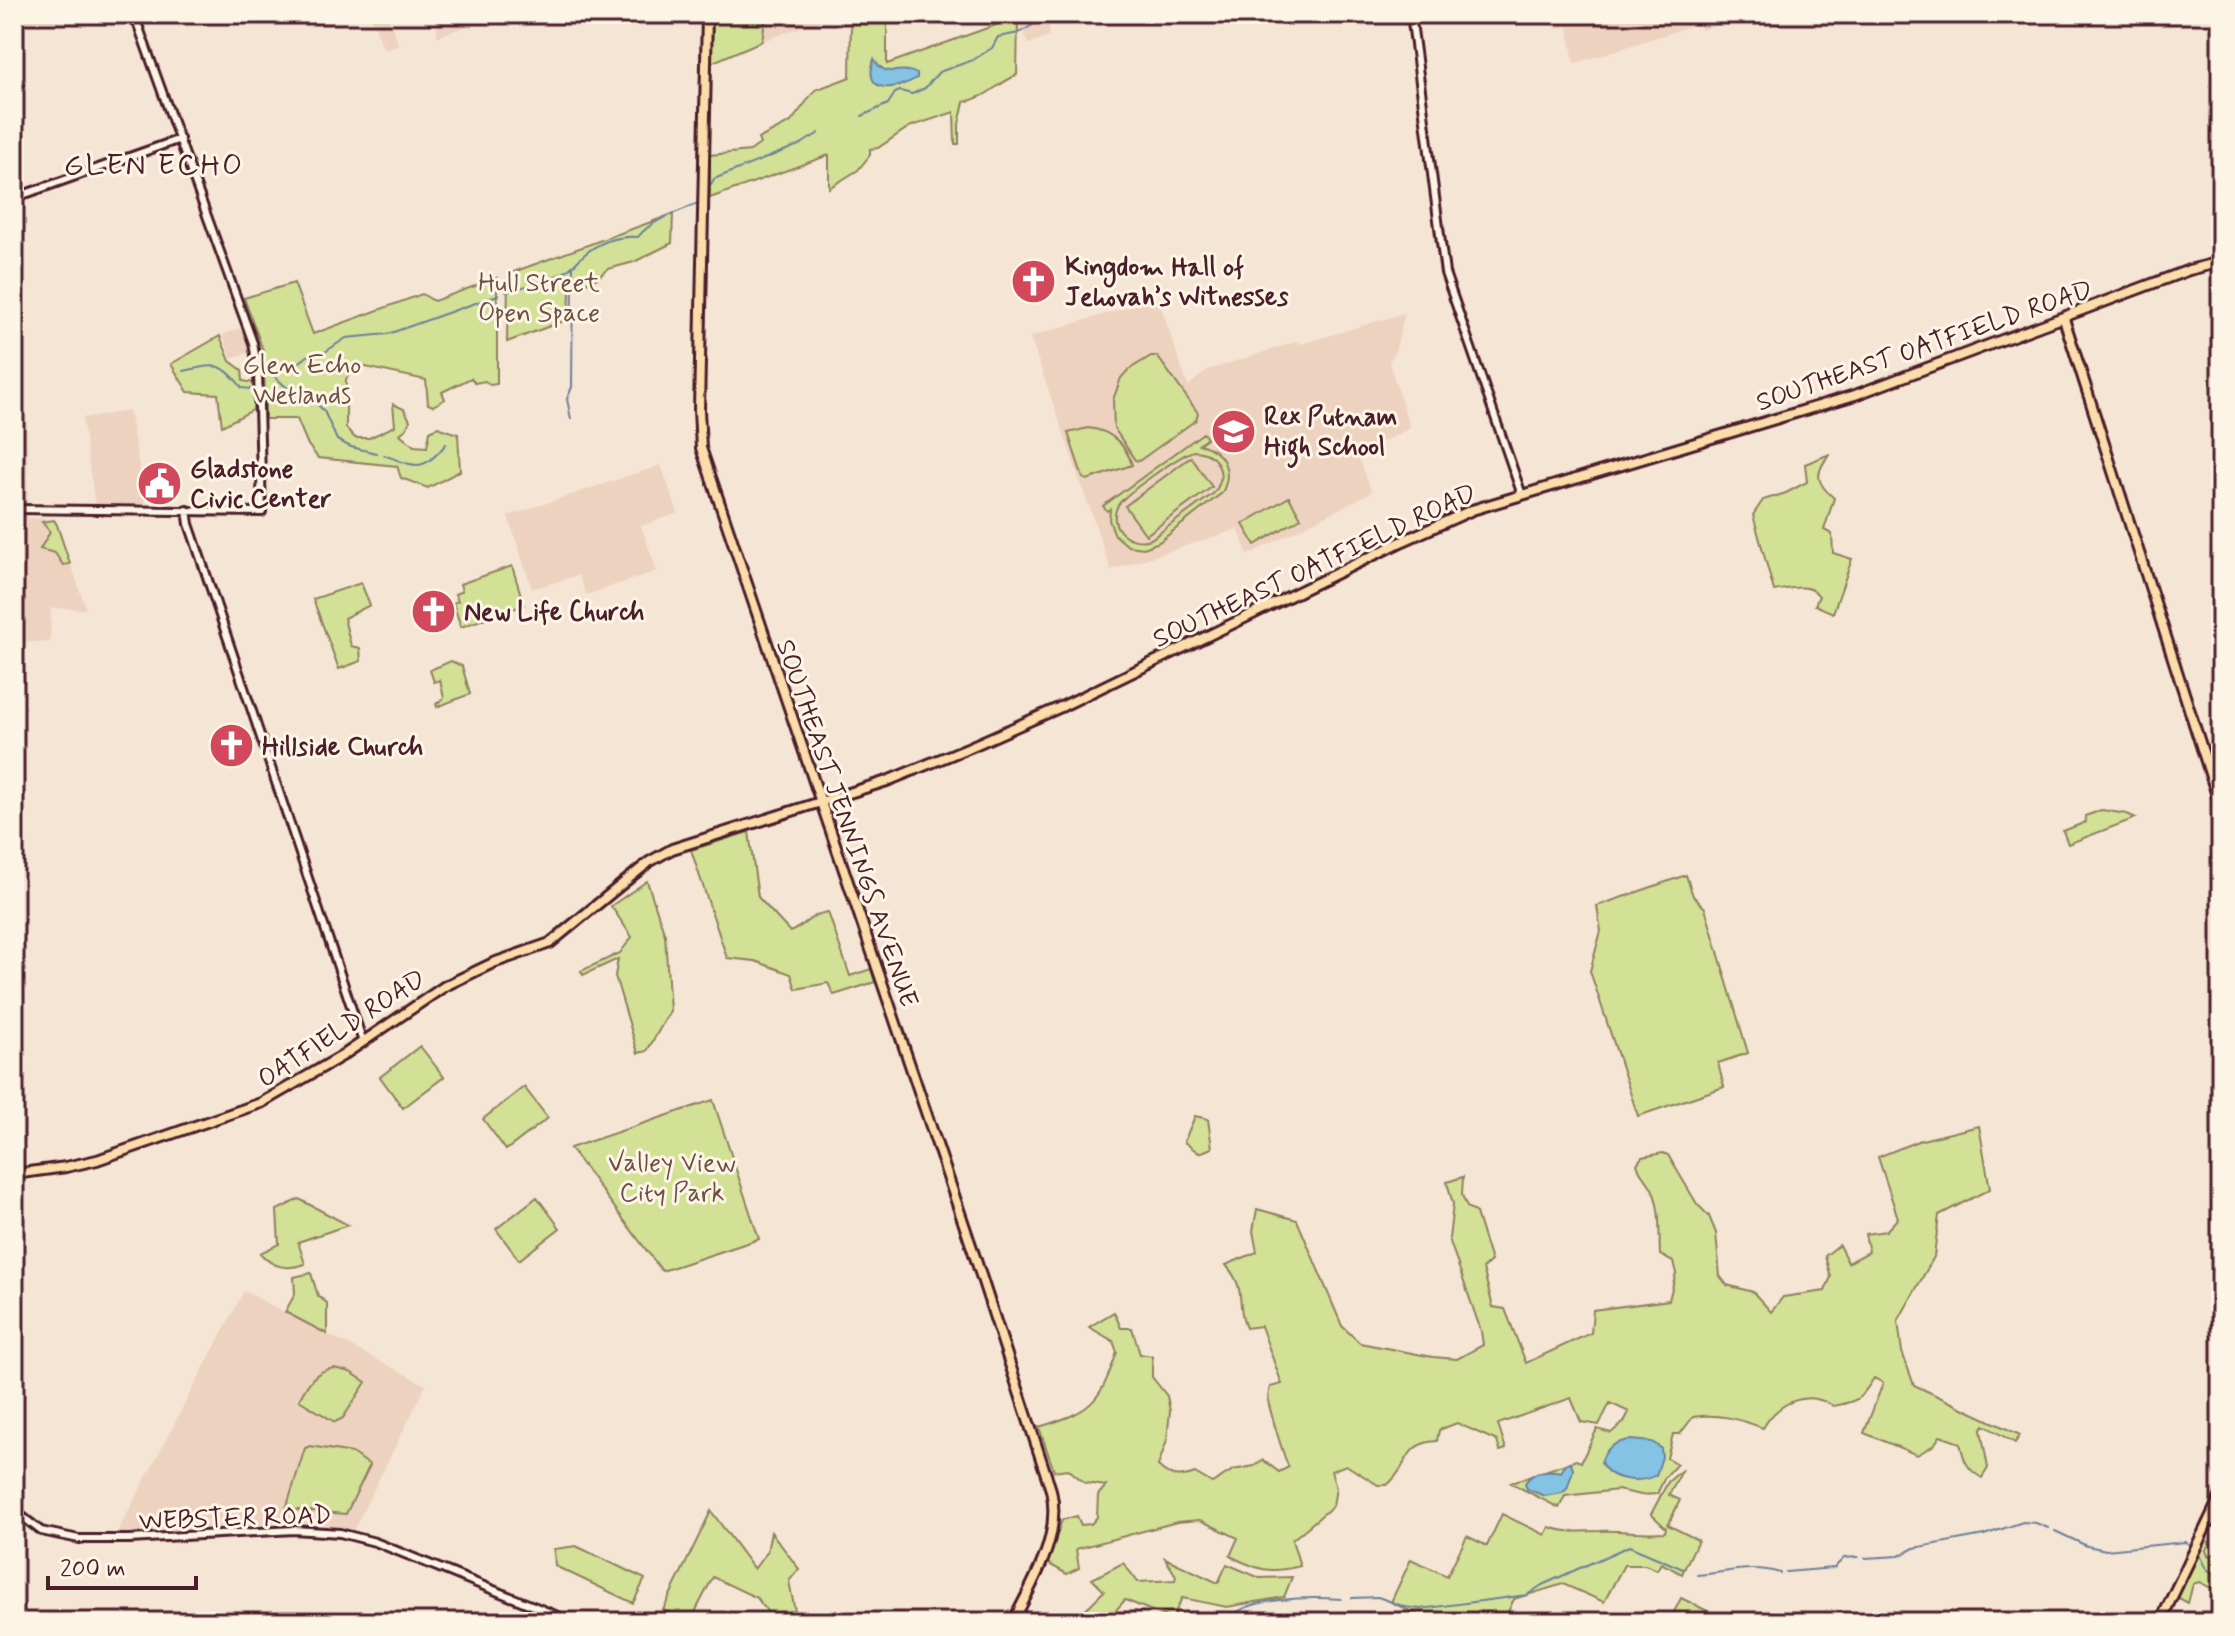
<svg xmlns="http://www.w3.org/2000/svg" width="2235" height="1636" viewBox="0 0 2235 1636" font-family="Mynerve,sans-serif">
<style>
.built{fill:#edd2c0}
.green{fill:#d2e195;stroke:#8e8060;stroke-width:2;fill-rule:evenodd}
.water{fill:#84c3e4;stroke:#6d819a;stroke-width:2}
.lines{fill:none;stroke-linecap:round;stroke-linejoin:round}
.stream{stroke:#6d819a;stroke-width:2}
.minor-casing{stroke:#4a1f2b;stroke-width:12}
.major-casing{stroke:#4a1f2b;stroke-width:14}
.minor{stroke:#fcf5e5;stroke-width:6}
.major{stroke:#fbddab;stroke-width:8}
.labels{text-anchor:middle;stroke-width:6;stroke-linejoin:round;paint-order:stroke}
.poi-label{font-size:26px;font-weight:bold;fill:#4a1f2b;stroke:#fcf5e5;text-anchor:start}
.park-label{font-size:26px;fill:#6c5046;stroke:#fcf5e5}
.street-label{font-size:26px;fill:#4a1f2b;stroke:#fcf5e5}
.quarter-label{font-size:30px;letter-spacing:2px;fill:#4a1f2b;stroke:#fcf5e5}
</style>
<rect width="100%" height="100%" fill="#f5e5d4"/>
<filter id="ink" filterUnits="userSpaceOnUse"><feTurbulence type="fractalNoise" baseFrequency=".0125" numOctaves="2"/><feDisplacementMap in="SourceGraphic" scale="16" xChannelSelector="R" yChannelSelector="G"/><feConvolveMatrix kernelMatrix="1 2 1 2 8 2 1 2 1" color-interpolation-filters="sRGB"/></filter>
<g filter="url(#ink)">
<path class="built" d="M14,14H130L131,18L14,24Z
M370,14H387L399,45L384,50Z
M437,14H499L437,37Z
M766,14H839L762,41Z
M1018,14H1049V36L1028,44L1023,29L1018,31Z
M1546,14H1689L1691,26L1574,64L1568,26L1556,29L1554,15L1546,17Z
M1698,14H1752L1701,30Z
M1158,298L1188,386L1208,370L1298,341L1301,344L1405,313L1395,352L1389,362L1410,428L1358,455L1372,492L1248,555L1238,529L1111,570L1030,337Z
M245,326L252,352L231,358L223,335Z
M14,380L27,420L28,518L56,519L86,609L51,608L50,642H14Z
M129,411L146,504L95,505L82,418Z
M661,465L678,513L641,526L657,571L586,595L579,575L532,589L508,516Z
M244,1291L426,1385L354,1529L304,1523L117,1533Z"/>
<path class="green" d="M712,14H766L762,41L711,63Z
M865,14H887V64L1018,17L1017,75C995,85 987,98 964,102L959,124V144H955L954,112L909,127L878,148L870,149V155L858,170L829,188V155L710,198V155L750,151L760,144L758,139L791,122L815,90L850,77L851,19Z
M673,214L672,243L634,262L608,269L596,279L570,290L569,319L507,342L508,274Z
M497,278V384L490,385L485,381L475,383L471,378L442,392L445,399L433,406L428,404L426,380L357,365L346,379V428L355,438H369L395,426L393,404L404,409L410,420L407,428L400,434L414,446L427,447L430,431L438,427L458,434L460,471L428,488L401,478L397,466L318,458L308,445L297,419H265L264,353L244,298L294,283L313,334L422,294L434,301Z
M220,336L230,361L242,370L243,381L254,383L253,410L222,426L218,394L188,392L171,364Z
M1151,356H1157L1198,413L1196,420L1139,461L1135,460L1114,428L1113,400L1121,378L1128,370Z
M1088,428C1110,430 1126,444 1132,465L1087,480L1083,478L1068,433Z
M1203,433L1207,438L1199,444C1223,450 1234,470 1222,493L1159,542L1144,548L1128,546L1115,535L1109,520L1110,509L1107,511L1103,506ZM1194,451C1218,452 1228,474 1214,493L1151,539C1130,546 1106,528 1118,505C1125,494 1181,454 1194,451Z
M1830,454C1814,473 1816,483 1834,498L1824,530L1832,534L1833,553L1852,559L1833,613L1815,605L1819,596C1809,582 1789,589 1774,591L1753,515L1763,500L1786,493L1807,482L1805,464Z
M1191,457L1212,487L1146,535L1125,506Z
M1289,497L1301,518L1255,545L1243,524Z
M54,520L57,525L70,564L63,565L55,553L40,549L50,532L42,522Z
M512,566L524,605L461,627L453,603L458,601L455,594L462,591L460,584Z
M361,583L370,605L344,618L351,646L360,648L361,661L339,669L313,599Z
M451,661L462,666L470,694L437,707L436,704L444,698L440,680L434,682L430,670Z
M2102,810L2127,814L2136,818L2068,844L2063,831L2086,822L2085,816Z
M749,832L758,897L790,932C806,925 811,914 828,912L850,976L871,969L875,982L834,995L828,983L796,989L791,974L755,961L727,958L691,850Z
M1686,875L1693,896L1705,908L1748,1053L1718,1063L1724,1087L1638,1116L1590,971L1601,931L1597,906Z
M647,881L665,935L670,1011L647,1051L638,1053L615,976L618,959L583,975L581,971L620,953L632,937L611,906Z
M420,1046L444,1077L403,1108L380,1077Z
M524,1087L548,1118L506,1150L483,1119Z
M713,1100L759,1239L662,1271L570,1148Z
M1195,1116L1208,1119L1212,1148L1199,1153L1184,1142Z
M1979,1126L1990,1189L1939,1215L1934,1257L1898,1321L1902,1352L1914,1385L2020,1435L2015,1443L1984,1425L1981,1430L1988,1468L1982,1478C1966,1469 1964,1460 1960,1443L1940,1436L1934,1445L1917,1455L1864,1433L1883,1383L1874,1378C1860,1400 1859,1401 1833,1406C1807,1389 1778,1402 1763,1428C1739,1419 1718,1413 1693,1417L1680,1434H1673L1667,1458L1677,1464L1665,1477L1657,1494L1641,1495L1618,1490L1565,1496L1559,1508L1511,1483L1576,1460L1581,1462L1597,1429L1611,1433L1624,1422L1629,1412L1610,1403L1599,1425L1581,1422L1571,1398L1498,1424L1506,1449L1500,1451L1497,1441L1457,1423L1439,1430L1437,1441C1402,1443 1410,1467 1387,1485H1378L1346,1465L1331,1471L1336,1488L1333,1506L1292,1540L1300,1566C1269,1574 1259,1570 1230,1556L1238,1538L1200,1520L1177,1522L1076,1549L1079,1568L1067,1574L1047,1563L1062,1520L1077,1516L1081,1525L1091,1524L1097,1517L1098,1495L1106,1486L1085,1483L1068,1469L1054,1471L1039,1427C1091,1411 1099,1405 1117,1352L1113,1341L1089,1327L1114,1312L1121,1328H1132L1140,1354L1152,1356V1377L1167,1396L1170,1411L1167,1440L1158,1466C1171,1478 1179,1479 1195,1473L1212,1483L1233,1470L1254,1466L1263,1460L1279,1472L1289,1467C1285,1462 1269,1407 1268,1400C1268,1395 1269,1391 1270,1387L1282,1384L1261,1326L1246,1328C1235,1301 1248,1291 1226,1265L1257,1252L1253,1231L1257,1209L1297,1220L1342,1326L1360,1343L1433,1357L1457,1359L1483,1345L1481,1331L1449,1239L1453,1204L1447,1182L1463,1177L1462,1195L1467,1207L1476,1213L1491,1261L1483,1268L1493,1307L1505,1309L1526,1363L1591,1333L1593,1310L1669,1300L1676,1273L1673,1262L1660,1255C1659,1235 1661,1209 1653,1191C1649,1180 1640,1175 1637,1164L1642,1157L1663,1153L1668,1155L1697,1204L1709,1216L1716,1233L1720,1276L1727,1285L1753,1292L1771,1312L1783,1297L1825,1291L1831,1277L1825,1256L1839,1245L1848,1263L1869,1252L1865,1234L1886,1231L1898,1218L1878,1157L1918,1141Z
M537,1197L560,1228L519,1260L496,1229Z
M299,1199L348,1225L298,1242L305,1264C287,1270 273,1268 260,1253L279,1244L277,1210Z
M311,1273L318,1296L327,1303V1334L285,1312L295,1294L294,1277Z
M334,1368L350,1372L366,1382L343,1418L335,1422L299,1400C308,1383 314,1371 334,1368Z
M310,1446L352,1453L370,1465L346,1514L286,1509L305,1448Z
M1683,1469L1669,1495L1680,1500L1668,1525L1698,1540L1682,1574L1661,1563L1657,1570L1645,1565H1624L1604,1602L1563,1584L1514,1599L1503,1622H1432L1391,1602L1411,1559L1447,1576L1467,1536L1487,1546L1502,1514L1545,1535L1549,1527C1571,1534 1579,1531 1600,1531C1622,1530 1643,1534 1665,1532L1666,1528L1651,1514L1668,1482Z
M711,1511L754,1569L767,1552L771,1532L799,1569L789,1581L796,1616L803,1622H775L757,1598L713,1577L690,1622L663,1610Z
M2205,1540L2210,1542L2206,1550L2208,1556L2221,1551V1593L2199,1582L2193,1584L2188,1603L2177,1597Z
M576,1546L645,1579L633,1603L555,1566L554,1549Z
M1165,1558L1218,1583L1227,1564L1260,1578L1292,1577L1284,1597L1227,1607L1182,1598L1172,1619L1125,1600L1105,1622H1073L1104,1591L1092,1579L1123,1563L1138,1582L1175,1580L1176,1576Z
M1681,1598L1730,1622H1669Z"/>
<path class="water" d="M874,59C887,81 899,64 917,74V78C895,91 862,95 874,59Z
M1630,1440L1652,1442L1661,1448L1662,1457L1656,1475C1640,1484 1609,1481 1601,1462C1606,1447 1615,1442 1630,1440Z
M1571,1462L1573,1470L1567,1489L1562,1493L1545,1496L1527,1489L1525,1483C1533,1471 1547,1469 1561,1472L1567,1463Z"/>
<g class="lines">
<path class="stream" d="M862,116L888,104L895,93L900,91L912,94L925,88L939,72L973,60L992,48L998,37L1019,33L1048,16
M711,185L714,179L801,144L819,133
M506,292C525,286 548,281 566,271C574,266 578,260 585,254C599,242 619,235 638,237C651,220 676,213 696,204
M184,371C216,364 222,361 242,388L251,389
M266,373H271L281,366L296,365L309,355L322,354L346,338L388,334L498,295
M272,374L286,387L309,396L324,411L337,440L351,447L376,453
M571,419L567,399L572,387L573,267
M384,455C417,467 422,473 446,444
M2055,1531L2087,1546L2106,1550L2185,1542L2192,1546
M2198,1553C2207,1569 2202,1569 2221,1576
M1865,1558L1899,1556L1914,1548L1984,1535L2023,1522L2036,1523L2048,1528
M1786,1572L1834,1568L1844,1558L1858,1557
M1697,1575C1727,1573 1751,1564 1780,1573
M1352,1598L1378,1597L1405,1607L1420,1609L1527,1595L1542,1585L1629,1546L1683,1569
M1228,1622C1240,1596 1316,1597 1341,1599"/>
<defs>
<path id="minor" d="M1411,14L1445,273L1522,495
M14,198L180,139
M14,509L262,512L258,372L253,343L134,14
M187,510L189,524L206,574L363,1042
M14,1510L41,1531L79,1539H129L294,1530L340,1533L375,1542L573,1622
M2210,1520L2221,1526"/>
<path id="major" d="M707,14L699,410L701,448L972,1248L1051,1490C1062,1537 1033,1581 1013,1622
M2064,319L2221,808
M14,1174L66,1167L97,1160L261,1103L342,1056L445,986L493,963L550,943L649,862L672,849L887,781L970,747L1063,706L1403,541L1472,510L1855,395L2189,270L2221,262
M2160,1622L2221,1495"/>
</defs>
<use href="#minor" class="minor-casing"/>
<use href="#major" class="major-casing"/>
<use href="#minor" class="minor"/>
<use href="#major" class="major"/>
</g>
</g>
<defs>
<symbol id="church-disc" viewBox="-11 -11 22 22"><circle r="9.5" fill="#d1495b" stroke="#fcf5e5"/><path d="M-1.2-6h2.4v3.5h3.3v2.4h-3.3V6h-2.4V-.1h-3.3v-2.4h3.3Z" fill="#fff"/></symbol>
<symbol id="school-disc" viewBox="-11 -11 22 22"><circle r="9.5" fill="#d1495b" stroke="#fcf5e5"/><path d="M0-5L7-2L0 1L-7-2ZM-4 1L0 2.5L4 1V4Q0 6-4 4Z" fill="#fff"/></symbol>
<symbol id="civic-disc" viewBox="-11 -11 22 22"><circle r="9.5" fill="#d1495b" stroke="#fcf5e5"/><path d="M-.6-6.5H3V-4.5H.6V-3L4-1V1h2V6H-6V1h2V-1L-.6-3ZM-1.2 2.5V6h2.4V2.5Z" fill="#fff"/></symbol>
</defs>
<g fill-rule="evenodd">
<use href="#church-disc" x="1008" y="256" width="51" height="51"/>
<use href="#school-disc" x="1208" y="406" width="51" height="51"/>
<use href="#civic-disc" x="134" y="458" width="51" height="51"/>
<use href="#church-disc" x="408" y="586" width="51" height="51"/>
<use href="#church-disc" x="206" y="720" width="51" height="51"/>
</g>
<g class="labels">
<g class="poi-label">
<text x="1065" y="275">Kingdom Hall of<tspan x="1065" dy="30">Jehovah’s Witnesses</tspan></text>
<text x="1264" y="425">Rex Putnam<tspan x="1264" dy="30">High School</tspan></text>
<text x="190" y="477">Gladstone<tspan x="190" dy="30">Civic Center</tspan></text>
<text x="464" y="620">New Life Church</text>
<text x="262" y="755">Hillside Church</text>
</g>
<g class="park-label">
<text x="539" y="291">Hull Street<tspan x="539" dy="30">Open Space</tspan></text>
<text x="302" y="373">Glen Echo<tspan x="302" dy="30">Wetlands</tspan></text>
<text x="672" y="1171">Valley View<tspan x="672" dy="30">City Park</tspan></text>
</g>
<g class="street-label">
<text transform="translate(1924 345) rotate(-19)" y="9">SOUTHEAST OATFIELD ROAD</text>
<text transform="translate(1314 565) rotate(-25)" y="9">SOUTHEAST OATFIELD ROAD</text>
<text transform="translate(848 823) rotate(71)" y="9">SOUTHEAST JENNINGS AVENUE</text>
<text transform="translate(341 1028) rotate(-33)" y="9">OATFIELD ROAD</text>
<text transform="translate(235 1517) rotate(-2)" y="9">WEBSTER ROAD</text>
</g>
<g class="quarter-label">
<text x="154" y="174">GLEN ECHO</text>
</g>
</g>
<rect width="2235" height="1636" fill="none" stroke="#fcf5e5" stroke-width="48"/>
<rect x="24" y="24" width="2187" height="1588" fill="none" stroke="#4a1f2b" stroke-width="3" filter="url(#ink)"/>
<path d="M48 1576v12h148v-12" fill="none" stroke="#4a1f2b" stroke-width="4"/>
<text x="60" y="1576" font-size="24" fill="#4a1f2b" stroke="#fcf5e5" stroke-width="6" paint-order="stroke">200 m</text>
</svg>
